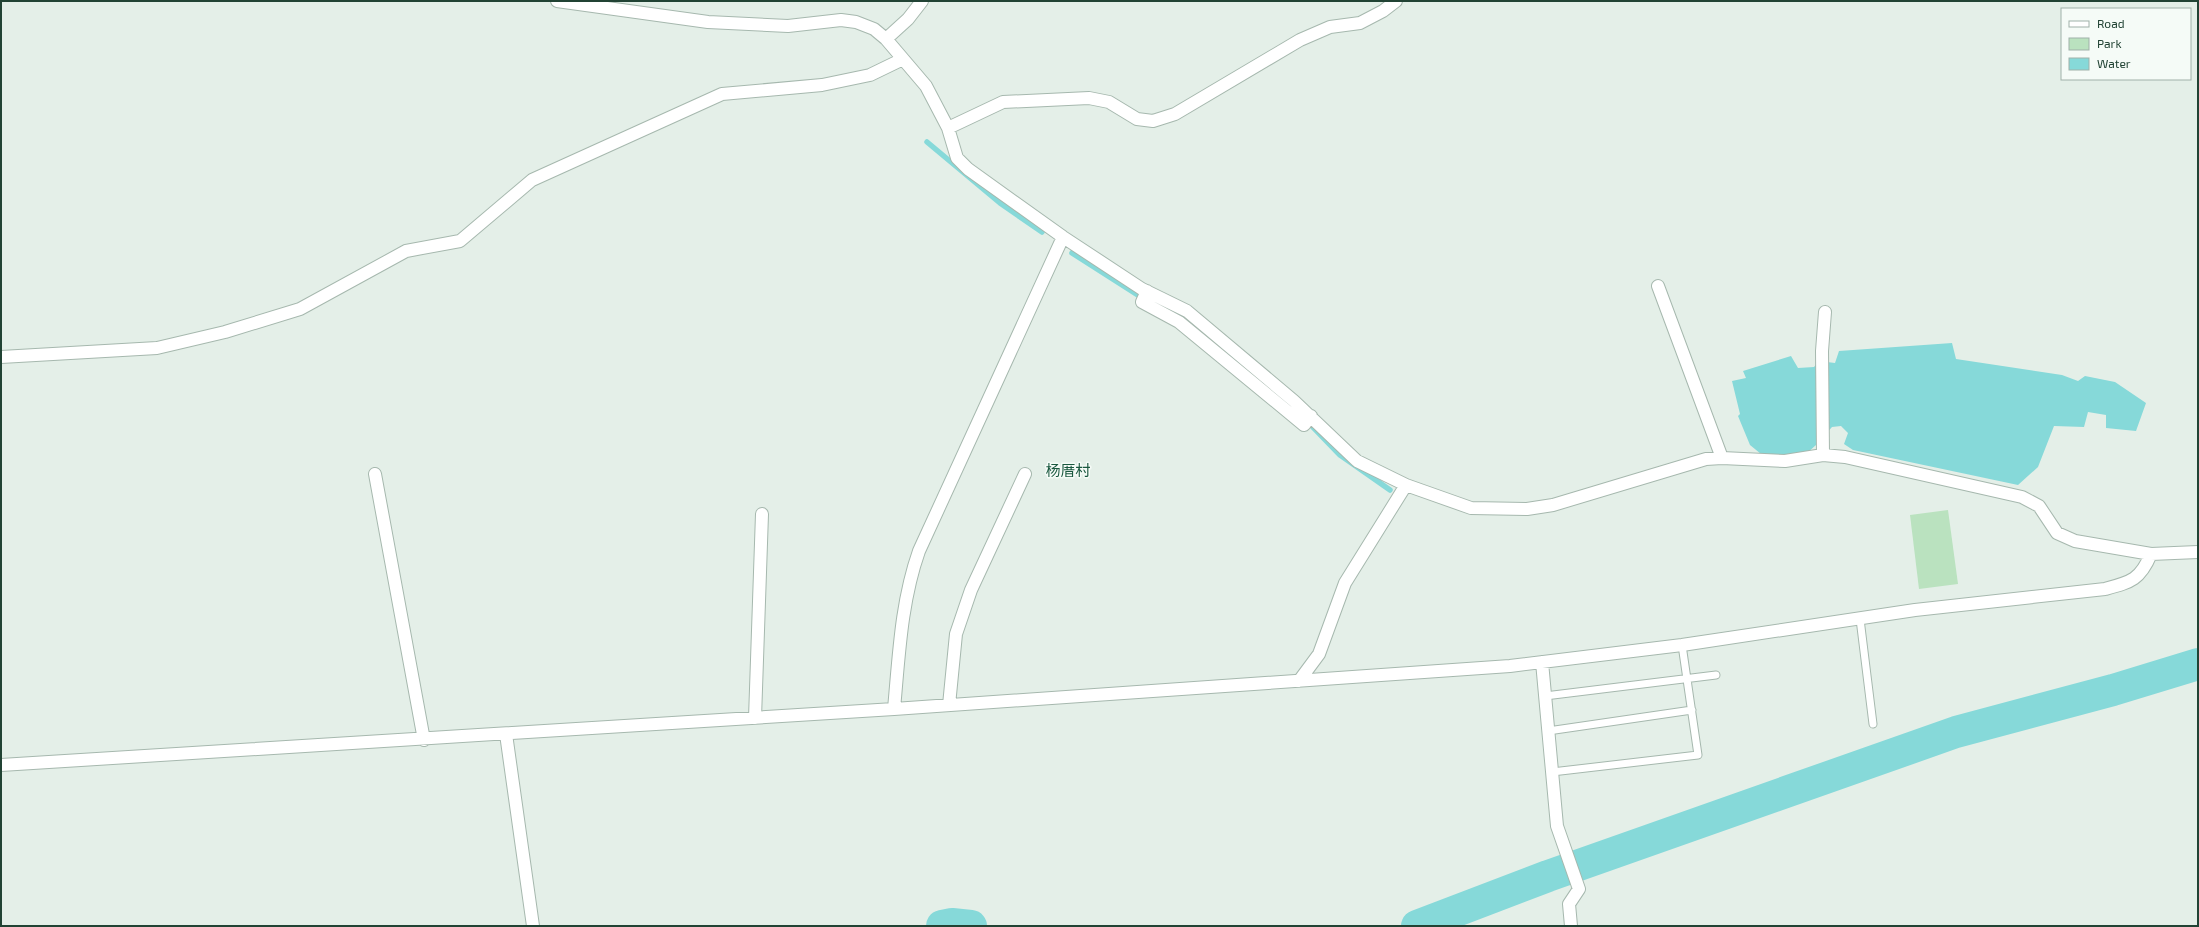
<svg xmlns="http://www.w3.org/2000/svg" width="2199" height="927" viewBox="0 0 2199 927" font-family="'Exo 2','Noto Sans SC',sans-serif">
<style>
.green{fill:#bae2bf}
.water{fill:#86d9d9}
.lines{fill:none;stroke-linecap:round;stroke-linejoin:round}
.stream{stroke:#86d9d9;stroke-width:5.5}
.river{stroke:#86d9d9;stroke-width:32}
.service-casing{stroke:#a6b8ae;stroke-width:9}
.minor-casing{stroke:#a6b8ae;stroke-width:14}
.service{stroke:#fff;stroke-width:7}
.minor{stroke:#fff;stroke-width:12}
.labels{text-anchor:middle;stroke-width:3;stroke-linejoin:round;paint-order:stroke}
.quarter-label{font-size:15px;fill:#1a583f;stroke:#f5fbf7}
</style>
<rect width="100%" height="100%" fill="#e4efe8"/>
<path class="green" d="M1948,510L1958,584L1919,589L1910,515Z"/>
<path class="water" d="M1952,343L1956,359L2062,375L2078,381L2085,376L2115,382L2146,403L2136,431L2106,428V415L2088,412L2084,427L2054,426L2038,467L2018,485L1853,450L1844,444L1848,433L1841,426L1832,427L1816,445L1806,454L1768,455L1761,454L1750,445L1738,416L1740,414L1732,381L1746,378L1743,371L1791,356L1798,368L1814,367L1819,361L1835,363L1839,351Z"/>
<g class="lines">
<path class="stream" d="M927,142L1000,203L1042,232
M1072,253L1144,299
M1179,316L1189,321L1227,354
M1311,425L1340,455L1390,490"/>
<path class="river" d="M942,926L952,924L971,926
M1417,926L1548,876L1956,732L2113,690L2198,664"/>
<defs>
<path id="service" d="M1860,619L1873,724
M1545,696L1716,675
M1548,731L1692,710
M1552,772L1698,755L1682,645"/>
<path id="minor" d="M557,1L708,22L788,26L841,20L856,22L874,29L886,39L908,19L922,1
M886,39L926,86L948,128L957,158L968,169L1063,237L1142,289L1187,311L1294,401L1357,461L1406,485L1471,508L1527,509L1553,505L1706,459L1722,458L1785,461L1823,455L1845,457L2022,497L2039,506L2057,533L2075,541L2151,554L2198,552
M948,128L1003,102L1089,98L1109,102L1137,119L1153,121L1175,114L1300,40L1330,27L1360,23L1383,11L1396,1
M1658,286L1722,458
M1147,291L1142,302L1179,322L1304,425L1311,416
M1,357L157,348L225,332L300,309L406,251L460,241L532,180L722,94L822,85L870,75L903,59
M1823,455L1822,351L1825,312
M375,474L424,740
M1542,662L1557,826L1579,889L1569,904L1571,926
M1299,681L1319,654L1345,583L1406,485
M949,705L956,634L971,590L1025,474
M894,709C899,655 901,602 919,551L1063,237
M755,718L762,514
M506,734L533,926
M1,765L894,709L1510,666L1682,645L1915,610L2105,589C2131,582 2140,580 2151,554"/>
</defs>
<use href="#service" class="service-casing"/>
<use href="#minor" class="minor-casing"/>
<use href="#service" class="service"/>
<use href="#minor" class="minor"/>
</g>
<g class="labels">
<g class="quarter-label">
<text x="1068" y="476">杨厝村</text>
</g>
</g>
<rect width="2199" height="927" fill="none" stroke="#214334" stroke-width="4"/>
<rect x="2061" y="8" width="130" height="72" fill="#f5fbf7" stroke="#a0b1a9"/>
<rect x="2069" y="21" width="20" height="6" fill="#ffffff" stroke="#a0b1a9"/>
<text x="2097" y="28" font-size="12" fill="#214334">Road</text>
<rect x="2069" y="38" width="20" height="12" fill="#bae2bf" stroke="#a0b1a9"/>
<text x="2097" y="48" font-size="12" fill="#214334">Park</text>
<rect x="2069" y="58" width="20" height="12" fill="#86d9d9" stroke="#a0b1a9"/>
<text x="2097" y="68" font-size="12" fill="#214334">Water</text>
</svg>
